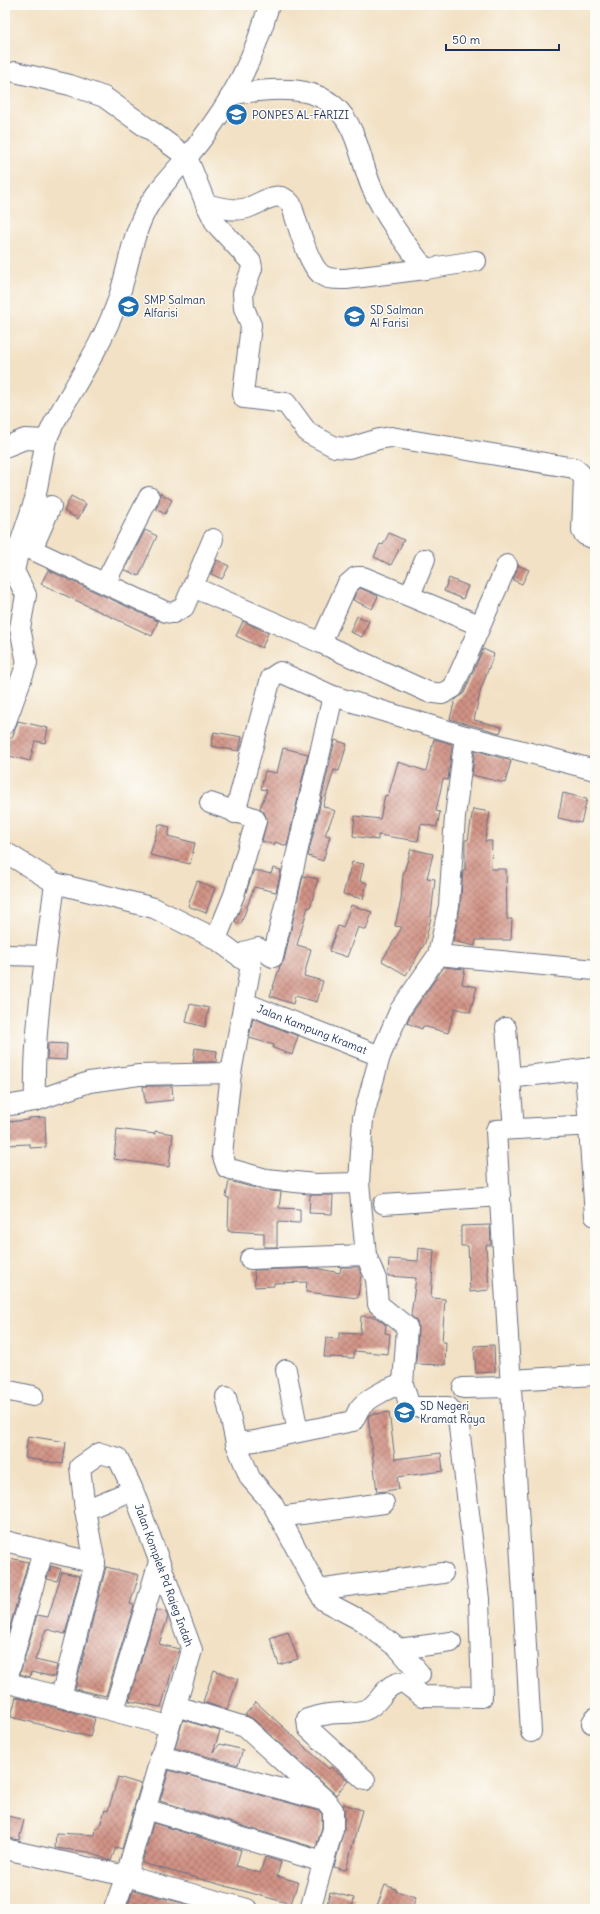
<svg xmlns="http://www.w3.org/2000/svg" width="600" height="1914" viewBox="0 0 600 1914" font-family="Delius,sans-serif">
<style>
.building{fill:url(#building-cross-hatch)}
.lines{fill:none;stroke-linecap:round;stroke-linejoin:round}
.minor-casing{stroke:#666d82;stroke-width:22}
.minor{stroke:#fff;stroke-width:20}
.labels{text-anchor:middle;stroke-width:3;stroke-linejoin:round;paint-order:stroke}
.poi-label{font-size:11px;fill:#1b2f5e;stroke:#fdfcf7;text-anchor:start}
.street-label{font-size:11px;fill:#1b2f5e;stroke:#fdfcf7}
</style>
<defs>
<pattern id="building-cross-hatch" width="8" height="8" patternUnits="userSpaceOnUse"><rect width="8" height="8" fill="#d19385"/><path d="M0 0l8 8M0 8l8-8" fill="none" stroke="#a97870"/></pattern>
</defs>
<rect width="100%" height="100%" fill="#fdfcf7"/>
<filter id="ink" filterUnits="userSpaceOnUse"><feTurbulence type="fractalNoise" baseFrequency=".025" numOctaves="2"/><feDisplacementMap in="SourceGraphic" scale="8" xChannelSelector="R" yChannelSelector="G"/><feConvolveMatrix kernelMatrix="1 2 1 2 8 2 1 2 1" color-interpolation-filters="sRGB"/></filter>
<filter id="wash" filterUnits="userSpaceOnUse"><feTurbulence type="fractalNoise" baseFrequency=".012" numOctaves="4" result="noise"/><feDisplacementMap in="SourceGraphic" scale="16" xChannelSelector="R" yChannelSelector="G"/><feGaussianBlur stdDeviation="0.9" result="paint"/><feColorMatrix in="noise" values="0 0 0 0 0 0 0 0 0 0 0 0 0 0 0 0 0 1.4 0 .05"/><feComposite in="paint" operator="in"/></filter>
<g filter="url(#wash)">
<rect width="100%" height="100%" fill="#f2e1c4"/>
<g id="blocks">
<path class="building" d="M160,493L172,500L165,514L156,509L159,502Z
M71,496L86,504L78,519L64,511Z
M145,530L157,536L139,576L125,570Z
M389,533L404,540L391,565L374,557L380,544L383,545Z
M217,560L229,566L222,579L211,574Z
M518,565L529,570L522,584L513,580Z
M48,570L158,621L152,636L41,584Z
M449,578L468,586L463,599L444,591Z
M360,588L378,596L372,609L353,600L356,592Z
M357,616L369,621L362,637L350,632Z
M243,621L268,633L262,648L236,636Z
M483,649L494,654L481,689L474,720L502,727L500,733L450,719L455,700L464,693Z
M18,721L48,728L45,743L35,741L30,761L5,755V737L12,738Z
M214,732L242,737L239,751L211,746Z
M434,739L452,744L448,780L443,779L436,811L440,812L437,827L421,824L418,841L378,835V840L353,836L355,816L380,819L385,795L388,796L398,762L426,771Z
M335,740L347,744L339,771L334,770L323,806L335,811L325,835L330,836L323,861L308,856Z
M283,748L308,754L287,846L275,842L274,845L262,841L267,820L264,812L260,808L267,790L261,789L265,771L277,773Z
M475,750L511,761L505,783L472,775Z
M563,793L587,799L581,823L558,818Z
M473,809L490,812L485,841H492L491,869H506L507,919H512L511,940H476L475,946L453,941L460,907L463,870H465V840H468Z
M159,824L170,827L168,836L195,843L190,864L150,855Z
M411,849L433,854L427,878L435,879L431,917L425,943L406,975L382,961L402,927L395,926L401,900L403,875Z
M352,862L364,864L360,881L367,883L363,899L343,894Z
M273,868L281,870L276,892L254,887L241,924L235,922L254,870L271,874Z
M303,876L318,879L310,908L308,907L297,945L311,949L304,976L323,981L317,1002L295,996L293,1004L270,996L280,966L284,960Z
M197,881L215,888L206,913L188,906Z
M351,905L372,912L366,930L358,927L347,957L329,951L338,926L343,928Z
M444,967L465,969L462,984L477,987L470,1012L455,1008L448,1033L423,1026L422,1029L407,1023L410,1016Z
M190,1004L209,1008L205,1027L186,1022Z
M253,1018L298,1036L292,1055L273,1048L274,1045L249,1038Z
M48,1043L67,1044L66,1060L47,1059Z
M195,1048L217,1051L216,1062H193Z
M143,1086H172L173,1100L145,1103Z
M45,1117L46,1147L30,1148V1144L5,1145V1122L29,1120V1118Z
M117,1129L155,1134V1131L173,1134L169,1167L114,1159Z
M229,1181L263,1190L281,1192L279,1208L300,1209V1223L277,1222V1247H264V1233L228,1231L229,1198L226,1197Z
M310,1195H333L332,1214L309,1213Z
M490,1225L491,1245H486L489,1290L470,1292L468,1246H461V1226Z
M419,1248L434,1250L431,1298L445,1299L442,1342H446L445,1365L416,1364L418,1327L417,1322L411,1315L416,1278L388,1276L389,1259L418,1261Z
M341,1267H358L361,1273L358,1298L306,1292L307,1282L274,1283V1286L255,1287L254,1270L315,1268L340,1273Z
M361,1316L375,1317L386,1325L385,1333L390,1334L388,1354L354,1351V1358L324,1357L326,1338L339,1339V1333L360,1334Z
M494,1345L495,1372L476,1373L474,1346Z
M389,1412L395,1459L441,1453L443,1471L397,1477L399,1489L377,1492L368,1417L369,1415Z
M28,1436L66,1442L63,1464L25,1458Z
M5,1557L28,1562L5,1644Z
M51,1566L61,1569L57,1581L47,1579Z
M106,1567L139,1575L130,1604L134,1605L106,1696L75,1689Z
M62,1572L80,1576L65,1634L46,1629L35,1660L57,1665L54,1677L31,1672L30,1677L20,1674L37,1615L48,1617Z
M156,1610L166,1612L168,1617L159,1644L179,1649L161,1707L129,1701Z
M288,1632L298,1659L279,1665L270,1638Z
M214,1670L238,1679L227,1710L203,1702Z
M16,1697L95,1718L90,1737L11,1717Z
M256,1702L329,1769L331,1767L348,1780L336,1795L253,1719L245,1715Z
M183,1720L220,1731L213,1752L220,1744L243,1750L238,1765L175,1748Z
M169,1770L319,1811L322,1814V1827L316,1848L160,1801Z
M118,1777L141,1784L122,1849L116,1847L111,1861L88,1852L55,1848L56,1833L95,1835L96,1828H99L105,1810L108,1811Z
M343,1804L362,1810L346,1870L334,1867L344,1829V1810Z
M8,1816L24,1820L19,1840L5,1838Z
M153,1823L241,1850L236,1866L260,1873L265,1857L281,1862L277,1876L298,1882L291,1904L142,1863Z
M385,1885L396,1889V1891L416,1897L412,1909H376Z
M133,1890L197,1907L196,1909H145L128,1905Z
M330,1892L354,1898L352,1909H326Z"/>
</g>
</g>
<g filter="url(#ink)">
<use href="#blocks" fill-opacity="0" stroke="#666d82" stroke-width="1"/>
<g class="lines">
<defs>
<g id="minor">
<path d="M15,72L70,85L104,97L125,112L187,157L206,204C218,207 230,211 243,209C260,206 277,186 291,204C297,221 308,266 322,275C329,280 339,279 346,279L425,269"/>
<path d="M233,94C280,88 331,80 353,133C361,151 364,170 372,188C385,217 405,243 425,269L476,261"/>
<path d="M206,204L216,224L251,262L252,268L243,293L244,308L251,325L243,394L244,398L286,403L308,433L335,447L349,448L379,439L391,437L574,468L580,473L584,479L582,531L585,535L595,539"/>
<path d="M5,447L25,439L46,440"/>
<path d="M20,544L166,612L173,613L184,607L213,539"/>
<path d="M32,549L51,506"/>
<path d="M105,583L149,497"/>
<path d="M193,587L321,643L347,585L356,577H363L479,625"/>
<path d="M410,595L425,559"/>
<path d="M321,643L428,692L442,694L453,688L507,565"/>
<path d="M5,724L27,663L20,628L26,595L14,571L20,544L35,499L46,440L54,423C76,383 103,343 118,300C128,270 131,239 146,210C159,186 181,166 198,144C233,99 254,59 269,5"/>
<path d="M210,803L254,818L256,821L234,895L216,939"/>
<path d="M235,813L271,678L280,672L333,696L465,736L595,770"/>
<path d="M5,852L55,883L154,908L216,939L251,965L231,1073L222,1154L227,1168L266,1179L315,1184L359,1183"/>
<path d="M5,955L45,956"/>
<path d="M438,955L595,970"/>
<path d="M242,959L247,951L258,948L273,957L333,696"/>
<path id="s1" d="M245,1003L380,1056"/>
<path d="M506,1028L514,1129"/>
<path d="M585,1069L595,1216"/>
<path d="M509,1078L585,1069L595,1067"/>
<path d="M35,1101C33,1028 46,955 55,883"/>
<path d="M5,1106L35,1101L89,1082L139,1075L231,1073"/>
<path d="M384,1204L500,1196"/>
<path d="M250,1259L366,1255"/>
<path d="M286,1370L298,1432"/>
<path d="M511,1380L595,1375"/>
<path d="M403,1384C392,1385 365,1400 359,1409C357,1413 355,1417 353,1421L255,1441L236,1443L250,1478L272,1503L324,1601L362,1621L399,1649L451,1642"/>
<path d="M463,1388L511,1387"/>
<path d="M5,1390L33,1396"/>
<path d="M226,1397L236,1443"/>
<path d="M279,1517L384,1503"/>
<path d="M5,1541L95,1563"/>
<path d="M317,1590L443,1573"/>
<path d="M399,1649L420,1674"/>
<path d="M5,1682L169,1726"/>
<path d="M6,1683L43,1551"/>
<path d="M61,1697L95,1563L85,1510"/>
<path d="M176,1706L245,1727L326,1801L333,1810V1829L310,1909"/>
<path d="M114,1710L159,1562"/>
<path d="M592,1723L595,1718"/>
<path d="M531,1732L496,1130L595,1125"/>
<path d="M160,1756L322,1800"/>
<path d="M365,1780L308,1728L307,1719C314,1717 321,1715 329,1714C341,1712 357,1715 369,1708C382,1701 384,1684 403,1682L422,1696L482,1697L479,1599L458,1418L448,1407H410L403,1384L407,1327L378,1304L376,1279L366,1255L359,1183L363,1118L380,1056L400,1010L438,955L449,906L455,817L465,736"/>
<path d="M145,1809L323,1862"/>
<path d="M5,1849L126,1876L247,1909"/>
<path d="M114,1909L126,1876L192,1650L133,1490L85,1510L80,1467L100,1453L118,1458L133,1490"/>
</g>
</defs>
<use href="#minor" class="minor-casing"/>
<use href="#minor" class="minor"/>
</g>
</g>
<defs>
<symbol id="school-disc" viewBox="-11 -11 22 22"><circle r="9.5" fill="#1f6fb2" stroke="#fdfcf7"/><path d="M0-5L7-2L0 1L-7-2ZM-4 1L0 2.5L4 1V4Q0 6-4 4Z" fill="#fff"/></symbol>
</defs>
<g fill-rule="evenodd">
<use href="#school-disc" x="224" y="102" width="25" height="25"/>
<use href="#school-disc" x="116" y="294" width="25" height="25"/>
<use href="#school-disc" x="342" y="304" width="25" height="25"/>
<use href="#school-disc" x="392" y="1400" width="25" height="25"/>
</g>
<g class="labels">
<g class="poi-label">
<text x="252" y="119">PONPES AL-FARIZI</text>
<text x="144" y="304">SMP Salman<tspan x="144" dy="13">Alfarisi</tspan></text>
<text x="370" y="314">SD Salman<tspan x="370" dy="13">Al Farisi</tspan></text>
<text x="420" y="1410">SD Negeri<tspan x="420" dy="13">Kramat Raya</tspan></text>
</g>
<g class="street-label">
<text dy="4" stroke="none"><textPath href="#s1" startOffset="72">Jalan Kampung Kramat</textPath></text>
<text transform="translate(164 1575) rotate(70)" y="4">Jalan Komplek Pd Rajeg Indah</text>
</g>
</g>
<rect width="600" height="1914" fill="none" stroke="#fdfcf7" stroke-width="20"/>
<path d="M446 44v6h113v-6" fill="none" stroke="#1b2f5e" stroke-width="2"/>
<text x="452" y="44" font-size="12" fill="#1b2f5e" stroke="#fdfcf7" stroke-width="3" paint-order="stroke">50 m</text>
</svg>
